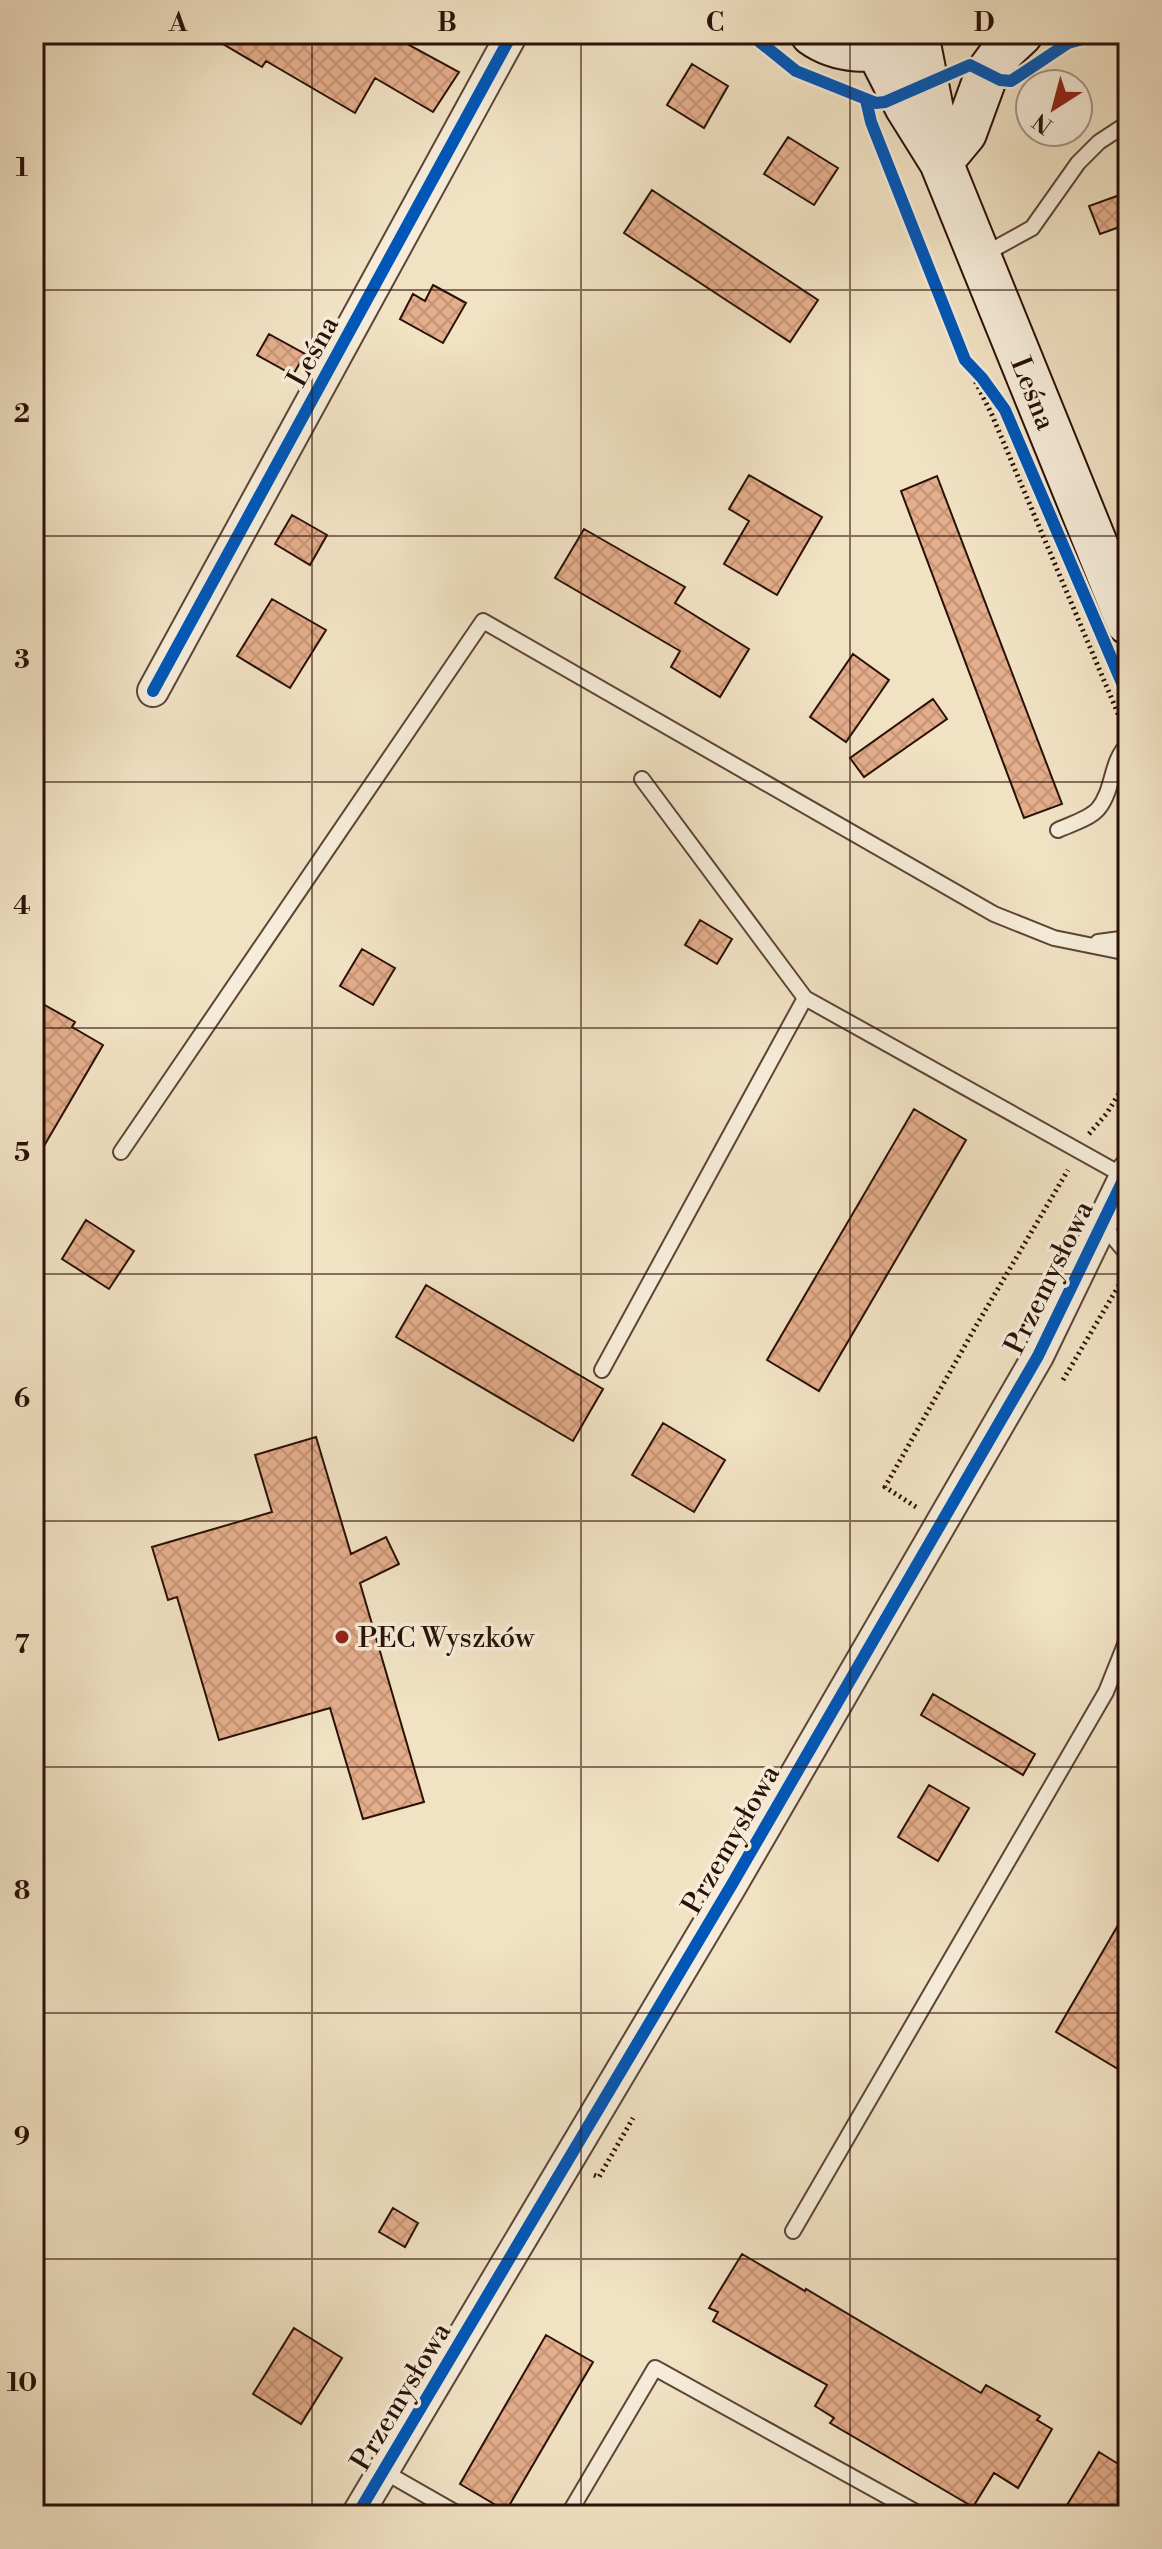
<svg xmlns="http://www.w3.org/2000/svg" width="1162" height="2549" viewBox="0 0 1162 2549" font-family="'Libre Bodoni',serif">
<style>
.building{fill:url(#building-cross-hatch);stroke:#2a1107;stroke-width:2}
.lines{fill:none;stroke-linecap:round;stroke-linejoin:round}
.lane-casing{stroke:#5c4536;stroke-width:18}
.street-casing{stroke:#5c4536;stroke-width:34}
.secondary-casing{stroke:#2a1107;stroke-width:46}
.path{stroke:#2a1107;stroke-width:5;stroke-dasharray:2 4;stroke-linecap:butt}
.lane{stroke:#f6ecd9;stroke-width:14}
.street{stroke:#f6ecd9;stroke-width:30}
.secondary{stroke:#f6ecd9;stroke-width:42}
.cycleway-casing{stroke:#f6ecd9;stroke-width:17}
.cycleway{stroke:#0057b8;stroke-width:12}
.grid{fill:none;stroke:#2a1107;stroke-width:2;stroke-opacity:0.55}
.poi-dot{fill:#8f2418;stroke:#f6ecd9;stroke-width:3}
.labels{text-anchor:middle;stroke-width:7;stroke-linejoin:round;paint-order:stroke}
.street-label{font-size:28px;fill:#2a1107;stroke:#f6ecd9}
.poi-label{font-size:28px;fill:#2a1107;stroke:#f6ecd9;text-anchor:start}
.neatline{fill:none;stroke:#2a1107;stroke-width:3}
.grid-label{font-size:26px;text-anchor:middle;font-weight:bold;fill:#2a1107}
</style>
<defs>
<pattern id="building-cross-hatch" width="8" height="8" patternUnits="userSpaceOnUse" patternTransform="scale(2)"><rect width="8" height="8" fill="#e4ad8b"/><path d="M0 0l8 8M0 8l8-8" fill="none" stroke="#c49476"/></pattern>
</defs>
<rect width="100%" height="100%" fill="#f1e2c4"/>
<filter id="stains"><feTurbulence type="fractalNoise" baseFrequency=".0025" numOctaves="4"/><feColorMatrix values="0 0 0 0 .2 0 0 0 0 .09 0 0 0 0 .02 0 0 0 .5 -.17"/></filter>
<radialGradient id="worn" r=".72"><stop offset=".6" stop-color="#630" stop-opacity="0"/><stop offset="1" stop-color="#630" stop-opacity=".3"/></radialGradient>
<path class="building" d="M206,34H389L459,72L433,112L375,78L355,113L266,61L262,67Z
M692,64L728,86L704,128L667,105Z
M788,137L838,168L814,205L764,174Z
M652,190L818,300L790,342L624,233Z
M1128,192V224L1100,234L1089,206Z
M433,285L466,303L443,343L400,319L413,294L425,301Z
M269,334L305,354L293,375L257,355Z
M749,475L822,517L777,595L724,564L749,521L729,509Z
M937,476L1062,804L1024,818L901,491Z
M292,515L327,535L310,565L275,544Z
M584,529L685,587L675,603L749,649L720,697L671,667L680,651L555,578Z
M272,599L326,630L290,688L237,656Z
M853,654L889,680L846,742L810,717Z
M933,699L947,719L864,777L850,758Z
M700,920L732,939L717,964L685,945Z
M362,949L395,968L373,1005L340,986Z
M34,999L75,1022L72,1027L103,1045L34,1163Z
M914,1109L966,1140L819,1391L767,1360Z
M86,1220L134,1251L109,1289L62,1259Z
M426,1285L603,1389L573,1441L396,1337Z
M663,1423L725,1460L694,1512L632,1475Z
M316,1437L351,1554L386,1537L399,1564L360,1583L424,1802L363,1819L330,1708L219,1740L177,1597L168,1600L152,1547L272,1512L255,1455Z
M933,1694L1035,1754L1023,1775L921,1715Z
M929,1785L969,1808L938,1861L898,1837Z
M1128,1908V2075L1056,2032Z
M393,2208L418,2223L405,2247L379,2232Z
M742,2254L805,2291L806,2289L981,2393L986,2385L1040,2416L1037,2420L1052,2429L1018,2488L994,2473L973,2507L830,2423L834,2418L815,2406L827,2385L713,2321L718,2312L709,2308Z
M294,2328L342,2358L301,2424L253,2394Z
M546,2335L593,2362L506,2511L460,2484Z
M1099,2452L1128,2470V2486L1111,2515H1061Z"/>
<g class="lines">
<defs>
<path id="lane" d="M983,255L1032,228L1078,163L1099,142L1128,123
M642,779L805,998L1124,1176
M1058,830C1071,824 1089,819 1098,809C1114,790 1110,762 1128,744
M1098,942L1128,938
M121,1152L483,621L994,914L1054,938L1128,953
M1102,1224L1128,1255
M602,1370L805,998
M793,2231L1106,1692L1128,1637
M383,2471L460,2515
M568,2515L655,2368L921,2515"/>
<path id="street" d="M153,691L512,34
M357,2515L731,1886L1038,1356L1128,1170"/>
<path id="secondary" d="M812,34C837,52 875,55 902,41
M917,34L939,145
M877,49L906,106L941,162L1128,623
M941,162L965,133L987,73L1004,50L1021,34"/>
</defs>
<use href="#lane" class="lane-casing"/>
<use href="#street" class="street-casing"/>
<use href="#secondary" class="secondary-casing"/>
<path class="path" d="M965,360L992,415L1122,723
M1089,1134L1107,1113L1128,1079
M1063,1380L1125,1275
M916,1507L885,1487L976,1326L1068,1170
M594,2175L599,2177L633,2118"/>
<use href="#lane" class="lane"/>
<use href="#street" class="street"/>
<use href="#secondary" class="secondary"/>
<defs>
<path id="cycleway" d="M750,34L796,71L876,103L885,102L970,65L1000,80L1011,81L1068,43L1101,34
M866,100L871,122L965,360L982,378L1005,410L1128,697
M153,691L512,34
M357,2515L731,1886L1038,1356L1128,1170"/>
</defs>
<use href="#cycleway" class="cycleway-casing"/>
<use href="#cycleway" class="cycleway"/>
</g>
<path class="grid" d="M312,34V2515M581,34V2515M850,34V2515M34,290H1128M34,536H1128M34,782H1128M34,1028H1128M34,1274H1128M34,1521H1128M34,1767H1128M34,2013H1128M34,2259H1128"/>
<circle class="poi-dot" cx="342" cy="1637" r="8"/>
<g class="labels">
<g class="street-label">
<text transform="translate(312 351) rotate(-61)" y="10">Leśna</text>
<text transform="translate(1034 393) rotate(68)" y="10">Leśna</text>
<text transform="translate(1048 1277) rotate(-64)" y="10">Przemysłowa</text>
<text transform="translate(730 1839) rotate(-60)" y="10">Przemysłowa</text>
<text transform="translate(400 2396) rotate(-59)" y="10">Przemysłowa</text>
</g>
<g class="poi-label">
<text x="358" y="1647">PEC Wyszków</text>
</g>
</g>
<rect width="1162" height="2549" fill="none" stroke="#f1e2c4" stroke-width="88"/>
<g transform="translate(1054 108) rotate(216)"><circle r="38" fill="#f6ecd9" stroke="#a49485" stroke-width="2"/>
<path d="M0-6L14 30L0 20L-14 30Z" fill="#8f2418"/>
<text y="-12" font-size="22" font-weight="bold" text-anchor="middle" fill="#2a1107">N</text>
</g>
<rect x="44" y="44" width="1074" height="2461" class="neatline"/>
<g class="grid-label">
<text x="178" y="31">A</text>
<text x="447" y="31">B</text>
<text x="715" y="31">C</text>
<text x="984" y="31">D</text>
<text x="22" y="176">1</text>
<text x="22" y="422">2</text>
<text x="22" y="668">3</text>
<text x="22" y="914">4</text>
<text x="22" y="1161">5</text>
<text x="22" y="1407">6</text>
<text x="22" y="1653">7</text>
<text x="22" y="1899">8</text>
<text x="22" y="2145">9</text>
<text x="22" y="2391">10</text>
</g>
<rect width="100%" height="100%" filter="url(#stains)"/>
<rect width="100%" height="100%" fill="url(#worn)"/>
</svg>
